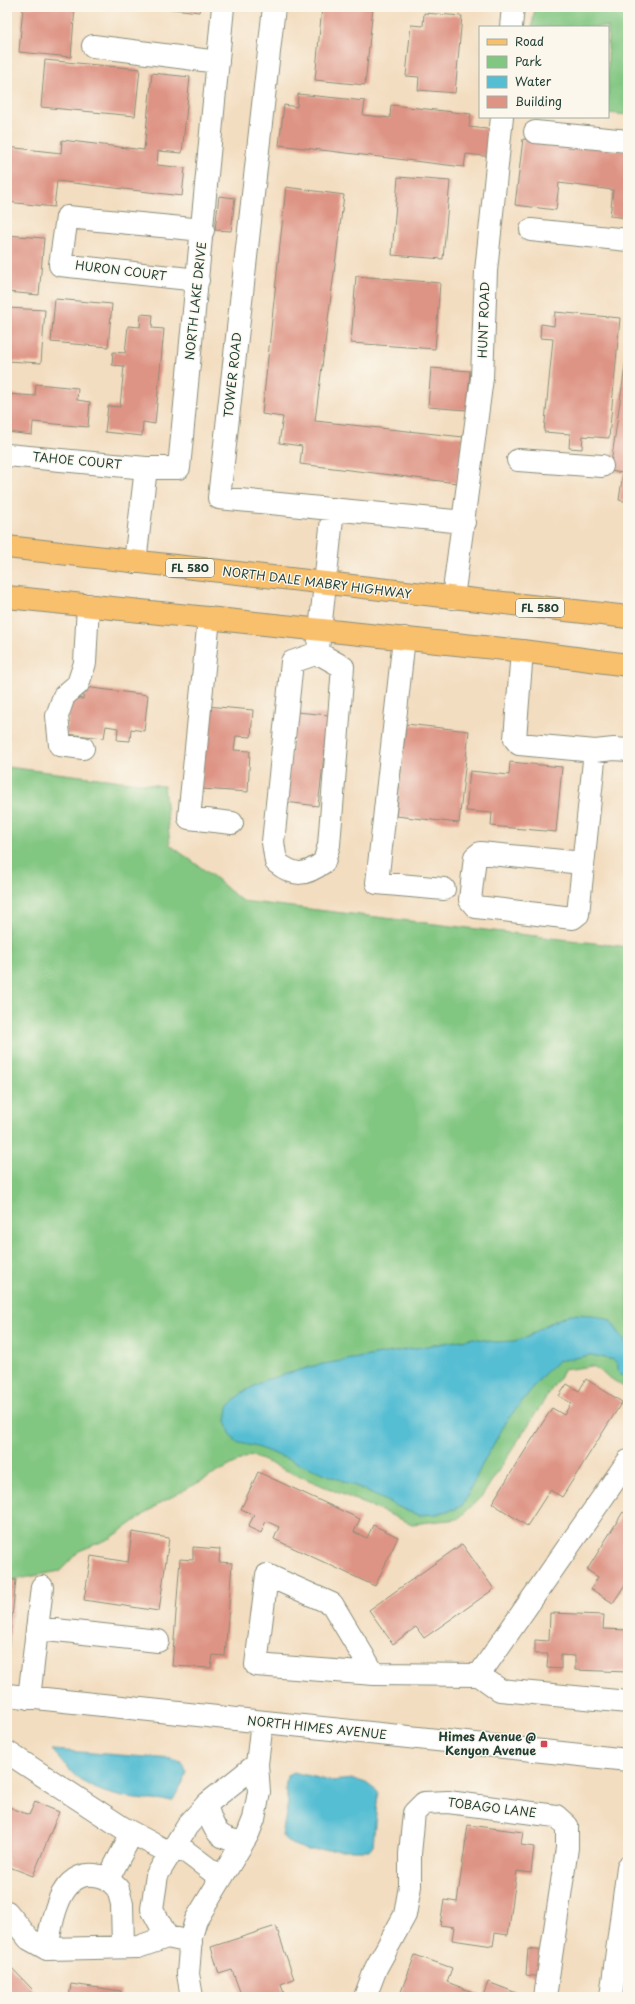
<svg xmlns="http://www.w3.org/2000/svg" width="635" height="2004" viewBox="0 0 635 2004" font-family="'Playpen Sans',sans-serif">
<style>
.green{fill:#81c681;stroke:#50825a}
.water{fill:#56bed3;stroke:#3a7e84}
.building{fill:#de9485}
.lines{fill:none;stroke-linecap:round;stroke-linejoin:round}
.minor-casing{stroke:#898d7a;stroke-width:24}
.major-casing{stroke:#898d7a;stroke-width:24}
.minor{stroke:#fff;stroke-width:22}
.major{stroke:#f8bf6c;stroke-width:22}
.poi-dot{fill:#d1495b;stroke:#fbf7ec;stroke-width:1.5}
.labels{text-anchor:middle;stroke-width:3;stroke-linejoin:round;paint-order:stroke}
.shield{fill:#fbf7ec;stroke:#61756b;stroke-width:1}
.shield-label{font-size:11px;font-weight:bold;fill:#1f3d34}
.street-label{font-size:12px;fill:#1f3d34;stroke:#fbf7ec}
.poi-label{font-size:12px;font-weight:bold;fill:#1f3d34;stroke:#fbf7ec;text-anchor:end}
</style>
<rect width="100%" height="100%" fill="#fbf7ec"/>
<filter id="ink" filterUnits="userSpaceOnUse"><feTurbulence type="fractalNoise" baseFrequency=".025" numOctaves="2"/><feDisplacementMap in="SourceGraphic" scale="8" xChannelSelector="R" yChannelSelector="G"/><feConvolveMatrix kernelMatrix="1 2 1 2 8 2 1 2 1" color-interpolation-filters="sRGB"/></filter>
<filter id="wash" filterUnits="userSpaceOnUse"><feTurbulence type="fractalNoise" baseFrequency=".012" numOctaves="4" result="noise"/><feDisplacementMap in="SourceGraphic" scale="16" xChannelSelector="R" yChannelSelector="G"/><feGaussianBlur stdDeviation="0.9" result="paint"/><feColorMatrix in="noise" values="0 0 0 0 0 0 0 0 0 0 0 0 0 0 0 0 0 1.4 0 .05"/><feComposite in="paint" operator="in"/></filter>
<g filter="url(#wash)">
<rect width="100%" height="100%" fill="#f3ddc0"/>
<path class="green" d="M535,7H628V115L608,113V27H532Z
M7,767L164,786L170,845L214,877L242,901L628,947V1390L592,1366L564,1370L482,1496L458,1519L412,1524L250,1455L162,1502L111,1538L79,1551L60,1571L7,1581Z"/>
<path class="water" d="M570,1314L593,1315L610,1320L624,1340L628,1352V1376L620,1375L618,1370V1365L614,1360L591,1355L558,1361L544,1374L508,1419L484,1461L463,1505L455,1509L436,1514L419,1515L407,1511L351,1484L257,1447L236,1442L230,1433L226,1421L228,1407L243,1392L265,1380L317,1365L473,1338L495,1342L514,1341L528,1337L546,1325Z
M52,1750L173,1759L183,1763L186,1771L183,1782L173,1800C144,1802 107,1798 82,1781C71,1774 62,1760 52,1750Z
M293,1772L330,1781L354,1779L366,1783L378,1792L373,1845L369,1850H307L291,1844L282,1836L288,1802L285,1791L287,1775Z"/>
<g id="blocks">
<path class="building" d="M23,7H75L71,57L19,52Z
M156,7H200L199,12Z
M322,7H373L365,85L315,80Z
M424,13L462,16L455,93L418,90L419,77L406,76L411,25L423,26Z
M45,60L140,69L135,116L41,107Z
M152,73L190,77L182,153L158,151L157,165L185,168L182,196L57,181L54,207L7,202V147L61,153L62,140L144,150Z
M298,94L365,101L363,115L390,118L391,105L471,114L469,127L496,130L493,157L466,154L464,167L279,145L284,105L297,107Z
M523,139L628,151V218L610,216L613,190L559,183L556,210L515,205Z
M398,177L450,181L443,259L392,255Z
M286,187L344,195L315,421L463,437L457,483L300,464L302,446L279,443L283,417L262,414Z
M219,196L235,198L231,231L215,230Z
M7,235L44,238L39,295L7,292Z
M356,276L440,283L435,349L351,343Z
M55,299L112,304L108,347L51,342Z
M7,308L45,310L41,363L7,361Z
M555,312L620,318L609,438L583,436L582,449L569,448L570,434L544,432L553,339L540,338L541,324L554,326Z
M141,314L153,315L152,328L164,329L155,424L143,422L142,436L105,432L108,406L120,407L124,366L112,365L113,352L125,353L128,326L140,327Z
M627,352H628V502L619,500L623,473L610,471Z
M431,368L470,371L467,410L428,407Z
M36,384L78,388L77,400L90,402L88,427L33,422L32,435L7,432V394L35,396Z
M84,687L148,695L144,731L131,729L130,741L117,740L118,728L106,726L104,738L66,734L71,698L83,699Z
M206,706L253,710L251,737L236,736L234,750L250,751L248,792L201,789Z
M296,712L329,715L318,806L285,802Z
M406,724L469,731L459,823L396,816Z
M510,762L562,767L556,832L491,826L492,813L466,811L470,771L509,775Z
M586,1379L622,1402L562,1497L550,1490L527,1526L492,1503L552,1408L564,1415L571,1403L559,1396L567,1384L579,1391Z
M258,1472L360,1519L354,1532L367,1538L373,1525L398,1537L375,1586L274,1539L279,1527L266,1521L261,1533L248,1527L254,1515L241,1509Z
M623,1512L628,1515V1580L613,1603L591,1589L598,1577L587,1570Z
M132,1532L169,1538L159,1611L84,1600L91,1556L128,1562Z
M462,1544L494,1589L424,1638L416,1627L393,1644L369,1610Z
M193,1547L220,1549L219,1562L232,1563L225,1656L213,1655L211,1668L172,1666L180,1559L193,1560Z
M7,1579L16,1580L8,1652H7Z
M550,1613L604,1615L603,1629L628,1630V1672L575,1670V1656L561,1655V1669L547,1668L548,1654H535V1640L549,1641Z
M35,1802L59,1812L33,1876L7,1866V1806L29,1815Z
M468,1825L523,1832L521,1845L534,1847L531,1873L517,1871L508,1935L495,1933L493,1946L452,1940L454,1927L440,1925L444,1900L457,1902Z
M276,1926L294,1979L281,1984L285,1997H242L232,1970L219,1974L211,1947Z
M528,1949L546,1951L543,1977L526,1975Z
M415,1955L452,1968L447,1982L483,1996L488,1982L527,1997H399Z
M7,1963L33,1990L25,1997H7Z
M71,1984L121,1991L120,1997H69Z"/>
</g>
</g>
<g filter="url(#ink)">
<use href="#blocks" fill-opacity="0" stroke="#898d7a" stroke-width="1"/>
<g class="lines">
<defs>
<path id="minor" d="M274,7L219,498L464,522
M511,27L513,7
M93,46L218,62
M535,132L628,141
M531,230L628,240
M198,280L60,265L67,217L203,230
M7,455L146,468H179L223,7
M518,460L602,466
M135,562L146,468
M453,598L482,378L486,271L502,117
M209,618L189,818L232,823
M404,638L377,883L444,889
M318,649L333,509
M522,651L515,739L519,744L595,751L614,749L628,750
M318,653L343,667L329,845L324,862C305,876 295,877 276,862L273,842L292,662Z
M83,748L60,745L57,716L64,696L78,684L85,663L88,605
M583,863L480,853L475,857L470,900L476,907L573,918L578,914L595,751
M37,1628L158,1641
M374,1674L332,1604L267,1575L256,1665L374,1674L479,1675L500,1690L628,1702
M479,1675L628,1461
M7,1695L628,1760
M29,1698L42,1587
M7,1752L123,1828L170,1853
M206,1805C214,1829 215,1839 243,1842
M176,1844L221,1878
M108,1879L118,1889L122,1904L123,1947
M7,1912L29,1939L47,1949L138,1947L167,1937
M191,1942L167,1937L152,1909L157,1875L187,1826L198,1814L208,1803L257,1764
M47,1949C52,1916 62,1859 108,1879L132,1833
M192,1997L188,1974L191,1937L196,1920L248,1834L254,1819L259,1792L257,1764L262,1722
M365,1997L376,1968L405,1915L410,1886V1854L414,1813L424,1803L448,1802L556,1816L567,1826V1848L545,1997
M611,1997L628,1867"/>
<path id="major" d="M7,547L628,617
M7,597L522,651L628,665"/>
</defs>
<use href="#minor" class="minor-casing"/>
<use href="#major" class="major-casing"/>
<use href="#minor" class="minor"/>
<use href="#major" class="major"/>
</g>
</g>
<rect class="poi-dot" x="540" y="1740" width="8" height="8" rx="2"/>
<g class="labels">
<g class="shield">
<rect x="166" y="559" width="48" height="18" rx="3"/>
<rect x="516" y="599" width="48" height="18" rx="3"/>
</g>
<g class="shield-label">
<text x="190" y="572">FL 580</text>
<text x="540" y="612">FL 580</text>
</g>
<g class="street-label">
<text transform="translate(121 271) rotate(7)" y="4">HURON COURT</text>
<text transform="translate(196 301) rotate(-84)" y="4">NORTH LAKE DRIVE</text>
<text transform="translate(484 320) rotate(-88)" y="4">HUNT ROAD</text>
<text transform="translate(233 375) rotate(-84)" y="4">TOWER ROAD</text>
<text transform="translate(77 461) rotate(5)" y="4">TAHOE COURT</text>
<text transform="translate(317 583) rotate(7)" y="4">NORTH DALE MABRY HIGHWAY</text>
<text transform="translate(317 1728) rotate(6)" y="4">NORTH HIMES AVENUE</text>
<text transform="translate(492 1808) rotate(7)" y="4">TOBAGO LANE</text>
</g>
<g class="poi-label">
<text x="536" y="1741">Himes Avenue @<tspan x="536" dy="14">Kenyon Avenue</tspan></text>
</g>
</g>
<rect width="635" height="2004" fill="none" stroke="#fbf7ec" stroke-width="24"/>
<rect x="479" y="26" width="130" height="92" fill="#fbf7ec" stroke="#a3ada2"/>
<rect x="487" y="39" width="20" height="6" fill="#f8bf6c" stroke="#a3ada2"/>
<text x="515" y="46" font-size="12" fill="#1f3d34">Road</text>
<rect x="487" y="56" width="20" height="12" fill="#81c681" stroke="#a3ada2"/>
<text x="515" y="66" font-size="12" fill="#1f3d34">Park</text>
<rect x="487" y="76" width="20" height="12" fill="#56bed3" stroke="#a3ada2"/>
<text x="515" y="86" font-size="12" fill="#1f3d34">Water</text>
<rect x="487" y="96" width="20" height="12" fill="#de9485" stroke="#a3ada2"/>
<text x="515" y="106" font-size="12" fill="#1f3d34">Building</text>
</svg>
